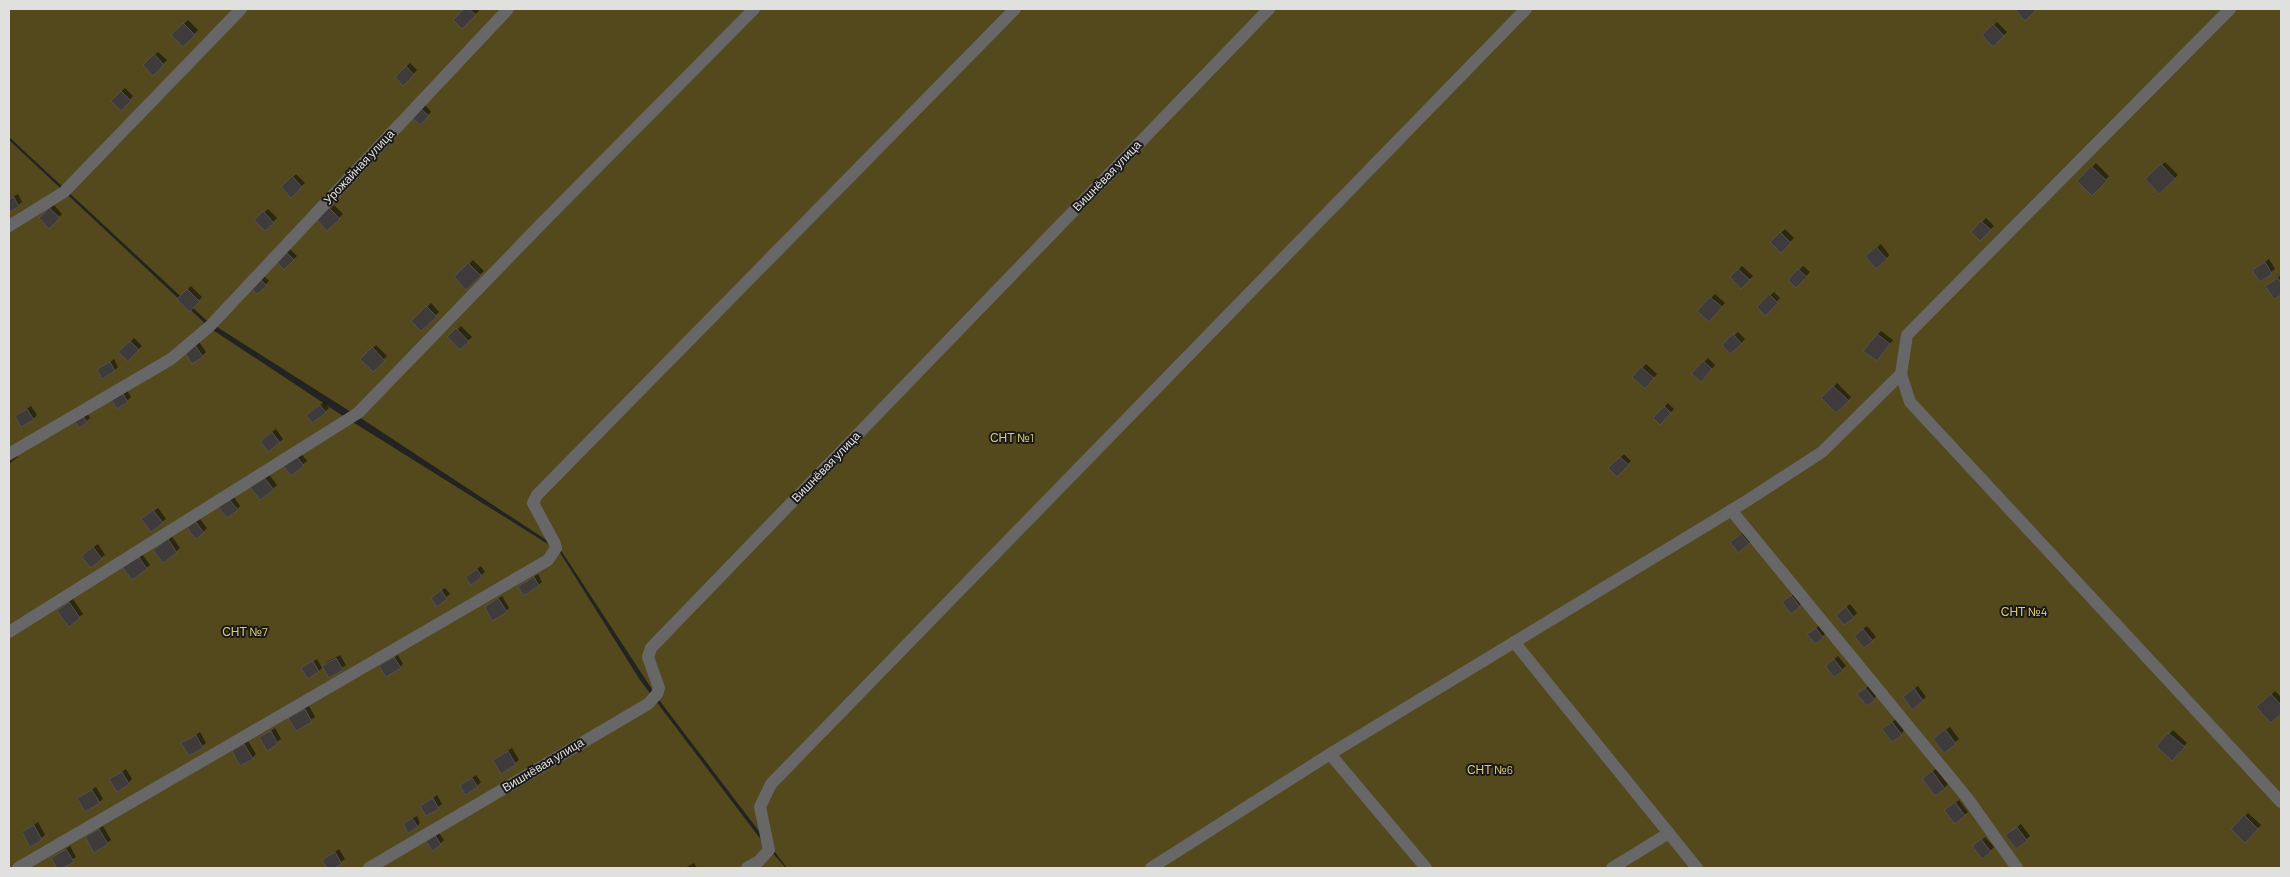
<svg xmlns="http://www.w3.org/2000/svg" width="2290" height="877" viewBox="0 0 2290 877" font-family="Barlow,sans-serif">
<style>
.green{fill:#53491d}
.shadow{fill:#0007}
.building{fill:#3e3b3a;stroke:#545150}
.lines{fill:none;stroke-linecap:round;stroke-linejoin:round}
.minor{stroke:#686767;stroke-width:12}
.labels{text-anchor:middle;stroke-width:4;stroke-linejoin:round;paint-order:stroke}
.street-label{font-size:12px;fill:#e0e0de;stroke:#1a1917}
.park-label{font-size:12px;fill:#ddcc7b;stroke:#1a1917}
</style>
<rect width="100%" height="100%" fill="#232321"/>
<path class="green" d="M9,9H2281V868H787L659,700L560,549L362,419L206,320L9,137Z
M9,140L210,328L340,414L559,551L640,680L762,841L786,868H9Z"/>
<path class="shadow" d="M466,9H477L479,11L462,27L455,20Z
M188,20L198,30L183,46L173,35Z
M1997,22L2007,32L1993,45L1983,35Z
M158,52L167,60L153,74L144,65Z
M410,63L417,70L403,84L396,77Z
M125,88L133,96L121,109L112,101Z
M425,105L431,112L420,124L413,117Z
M2165,162L2178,175L2159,192L2147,179Z
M2096,163L2109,176L2092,194L2079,181Z
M296,174L305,183L291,196L283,187Z
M18,194L22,202L9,211V199Z
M54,205L62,214L49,227L41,218Z
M334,205L343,214L327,229L319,220Z
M268,209L277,218L265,230L256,220Z
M1986,218L1994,226L1980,239L1973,232Z
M1785,229L1794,238L1781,251L1772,242Z
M1881,244L1889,255L1886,259L1871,253Z
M289,248L297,256L284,268L276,261Z
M2269,259L2275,269L2260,280L2254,270Z
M473,260L484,271L466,288L456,277Z
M1742,266L1753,276L1741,287L1731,277Z
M1803,266L1810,272L1796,286L1789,280Z
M262,274L269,281L257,293Z
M2281,275V293L2274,298L2267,286Z
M191,286L202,297L189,310L178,299Z
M1774,292L1780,298L1765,314L1758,307Z
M1715,294L1725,303L1709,320L1699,311Z
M431,303L439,312L421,330L413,321Z
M461,326L472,337L460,348L449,337Z
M1881,331L1893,340L1880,356L1877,335Z
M1738,332L1745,339L1731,353L1724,345Z
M134,338L142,346L128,359L120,352Z
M199,342L206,352L202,356L186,351Z
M376,345L387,356L373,370L362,359Z
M1708,358L1715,365L1701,380L1693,374Z
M114,359L118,367L115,370H99Z
M1646,364L1657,374L1645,387L1634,377Z
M1837,383L1851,397L1836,412L1823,398Z
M124,386L131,397L127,401L110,396Z
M324,402L329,408L313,422L311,411Z
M1668,403L1674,409L1660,423L1654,418Z
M31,406L37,415L33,419L16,416Z
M86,411L90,418L79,426Z
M276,429L283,439L280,442L265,437Z
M14,450L18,457L9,464V453Z
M299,451L307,461L291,474Z
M1624,454L1631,461L1617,475L1610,468Z
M268,473L277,485L273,489L251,486Z
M233,496L240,506L237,509L220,507Z
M158,508L166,519L162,522L147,516Z
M200,519L207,528L203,532L188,528Z
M1745,531L1752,540L1749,543L1735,538Z
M172,537L180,548L164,562L159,546Z
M98,544L105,555L101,558L87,552Z
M142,554L150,565L146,568H124Z
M481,566L485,572L471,583V574Z
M538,574L542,582L538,585L520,587Z
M445,588L450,594L437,605L436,594Z
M1795,593L1802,603L1799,606L1787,599Z
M502,596L509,608L506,611L486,607Z
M73,599L83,614L69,625L62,607Z
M1850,604L1857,613L1853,617L1841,611Z
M1820,625L1826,633L1815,642L1812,631Z
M1867,626L1876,637L1872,640L1859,632Z
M340,655L346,665L330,676L324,666L319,671L308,677L303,668L317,659L322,668L327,662Z
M398,655L403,664L400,667L381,666Z
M1838,656L1846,666L1834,676L1830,662Z
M1870,685L1877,695L1874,699L1863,690Z
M1918,686L1926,697L1922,700L1908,693Z
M2275,691L2281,697V713L2271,722L2258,707Z
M309,706L315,717L296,730L293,715Z
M1896,719L1904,730L1901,734L1887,726Z
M1950,727L1959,739L1944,751L1938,735Z
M275,728L281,739L267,749L261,738Z
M2173,730L2187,743L2172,759L2158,746Z
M200,732L206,743L190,755L183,744Z
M248,741L256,754L252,758L237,748Z
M512,748L519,760L501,772L494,760Z
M126,769L132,779L128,783L111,779Z
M1936,769L1948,784L1944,788L1927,775Z
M476,775L481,782L477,786L461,785Z
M96,787L103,799L99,802L78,799Z
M437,795L442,804L427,815L422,806Z
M1959,800L1968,812L1964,815L1950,807Z
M2248,813L2261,825L2245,841L2232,829Z
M417,816L420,823L417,826L408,821Z
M38,822L45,835L31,845L23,832Z
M2021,824L2030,836L2016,848L2011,832Z
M103,826L111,840L95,851L91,834Z
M439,833L444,840L440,844L428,841Z
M1985,837L1994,847L1990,851L1978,843Z
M70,846L76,857L59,868L53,858Z
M339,849L345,859L332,868H328L324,860Z
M694,863L697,868H685Z"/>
<path class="building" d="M464,9H469L476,15L462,29L453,20Z
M2015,9H2037L2025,21Z
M183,23L195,35L183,47L171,35Z
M1993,24L2004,36L1993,47L1982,35Z
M154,54L164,65L153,76L143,65Z
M406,66L414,75L403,86L395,77Z
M121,91L131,101L121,111L111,101Z
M420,108L429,116L420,125L411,117Z
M2161,164L2175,179L2159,194L2145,179Z
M2091,166L2107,181L2092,196L2077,181Z
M292,176L302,187L291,198L281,187Z
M14,197L19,207L9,212V199Z
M49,208L60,218L49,229L39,218Z
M329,208L340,219L327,231L317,220Z
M263,211L274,223L265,231L254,220Z
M1981,221L1991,230L1980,241L1971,232Z
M1780,232L1791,243L1781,253L1770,242Z
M1876,247L1887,259L1876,269L1865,256Z
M285,251L294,260L284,270L275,260Z
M2265,262L2272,274L2260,282L2252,270Z
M468,263L481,276L466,290L454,277Z
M1738,269L1750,280L1741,289L1730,277Z
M1798,269L1807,277L1796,288L1788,280Z
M257,276L267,286L257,294L248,285Z
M2278,278L2281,283V295L2274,299L2265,286Z
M187,289L200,302L189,312L177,299Z
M1769,294L1778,303L1765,316L1757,307Z
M1710,297L1722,307L1709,322L1697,311Z
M426,306L437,317L421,331L411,321Z
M456,328L469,342L460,350L447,337Z
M1733,334L1742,344L1730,354L1722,345Z
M1877,334L1890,344L1877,361L1863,351Z
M130,341L139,350L128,361L118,352Z
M195,345L203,357L192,364L184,351Z
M372,347L385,361L373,372L360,359Z
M1703,361L1712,369L1701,382L1691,374Z
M110,362L115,371L102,379L97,369Z
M1641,367L1654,378L1645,389L1632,377Z
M1833,386L1849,401L1836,413L1821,398Z
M120,389L128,402L117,409L109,396Z
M320,405L326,413L312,423L306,415Z
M1664,406L1671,413L1660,425L1653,418Z
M27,409L34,420L21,427L15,416Z
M82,414L87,423L79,428L73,419Z
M272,432L280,443L268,452L260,441Z
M295,454L304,466L291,476L282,464Z
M1620,457L1629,465L1617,477L1608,468Z
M263,476L274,490L260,500L249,486Z
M229,499L238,510L227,518L218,507Z
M153,510L163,523L151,532L141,519Z
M195,521L204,533L196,539L187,528Z
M1741,534L1749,544L1738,553L1730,542Z
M168,539L177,553L163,563L153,550Z
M93,547L102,559L91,568L81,556Z
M138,556L147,569L132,580L122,567Z
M477,569L482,577L471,585L465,577Z
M534,577L539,586L523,596L518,586Z
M441,590L447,599L437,607L431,598Z
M1791,595L1800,607L1791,614L1782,602Z
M498,598L507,612L492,621L485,607Z
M69,602L80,618L69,627L57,611Z
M1846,607L1854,618L1844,625L1836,615Z
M1816,628L1823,638L1815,644L1807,634Z
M1863,629L1873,641L1864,648L1854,636Z
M394,657L401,668L386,677L379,666Z
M336,658L343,670L329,678L322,666Z
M1834,659L1843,671L1834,677L1825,666Z
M313,661L319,672L308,679L301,668Z
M1865,688L1875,700L1867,706L1857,694Z
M1914,688L1923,701L1912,710L1903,697Z
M2271,694L2281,705V714L2271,723L2256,707Z
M305,709L312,722L296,731L288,718Z
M1892,722L1902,735L1892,742L1882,729Z
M1945,729L1956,744L1944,753L1933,739Z
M271,731L278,744L267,751L259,737Z
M2168,733L2185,747L2172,761L2156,746Z
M196,735L203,748L189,756L181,743Z
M244,744L253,759L240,766L232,751Z
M508,751L516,765L501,774L493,760Z
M1932,771L1945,789L1935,796L1922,779Z
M122,772L129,784L117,792L109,779Z
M472,778L478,787L465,795L460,785Z
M92,790L100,803L85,812L77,798Z
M433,798L439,809L426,816L420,806Z
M1955,802L1965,816L1955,824L1944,810Z
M2244,815L2258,829L2245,843L2231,829Z
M412,818L418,827L408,833L403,824Z
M34,825L42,840L30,847L22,832Z
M2017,827L2027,841L2016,849L2005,835Z
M99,829L108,844L94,853L85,837Z
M435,835L441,845L432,851L426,841Z
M1981,839L1991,852L1982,859L1972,846Z
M66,849L74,862L63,868H57L51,858Z
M335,852L342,864L335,868H327L322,860Z"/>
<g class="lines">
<path class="minor" d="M9,226L64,192L241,9
M1901,374L1910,402L2281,802
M9,454L171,359L210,326L508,9
M1731,510L1968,799L2017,868
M9,632L358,413L546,219L754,9
M1514,642L1697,868
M1330,754L1426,868
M18,868L548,560L556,548L555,544L533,503L537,495L1015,9
M369,868L648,704L657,694L659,688L648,657L651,648L1269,9
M747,868L759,861L769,850L760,807L771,784L1526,9
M1151,868L1330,754L1745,502L1822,452L1901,374L1907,335L2230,9
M1612,868L1669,833"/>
</g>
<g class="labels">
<g class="street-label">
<text transform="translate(359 167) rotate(-47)" y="4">Урожайная улица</text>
<text transform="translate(1107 176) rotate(-46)" y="4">Вишнёвая улица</text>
<text transform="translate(826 467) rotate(-46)" y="4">Вишнёвая улица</text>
<text transform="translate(543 765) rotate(-31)" y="4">Вишнёвая улица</text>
</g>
<g class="park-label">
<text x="1012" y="442">СНТ №1</text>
<text x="2024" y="616">СНТ №4</text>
<text x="245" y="636">СНТ №7</text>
<text x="1490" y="774">СНТ №6</text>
</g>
</g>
<rect width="2290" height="877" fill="none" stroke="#e0e0de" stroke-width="20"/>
</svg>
